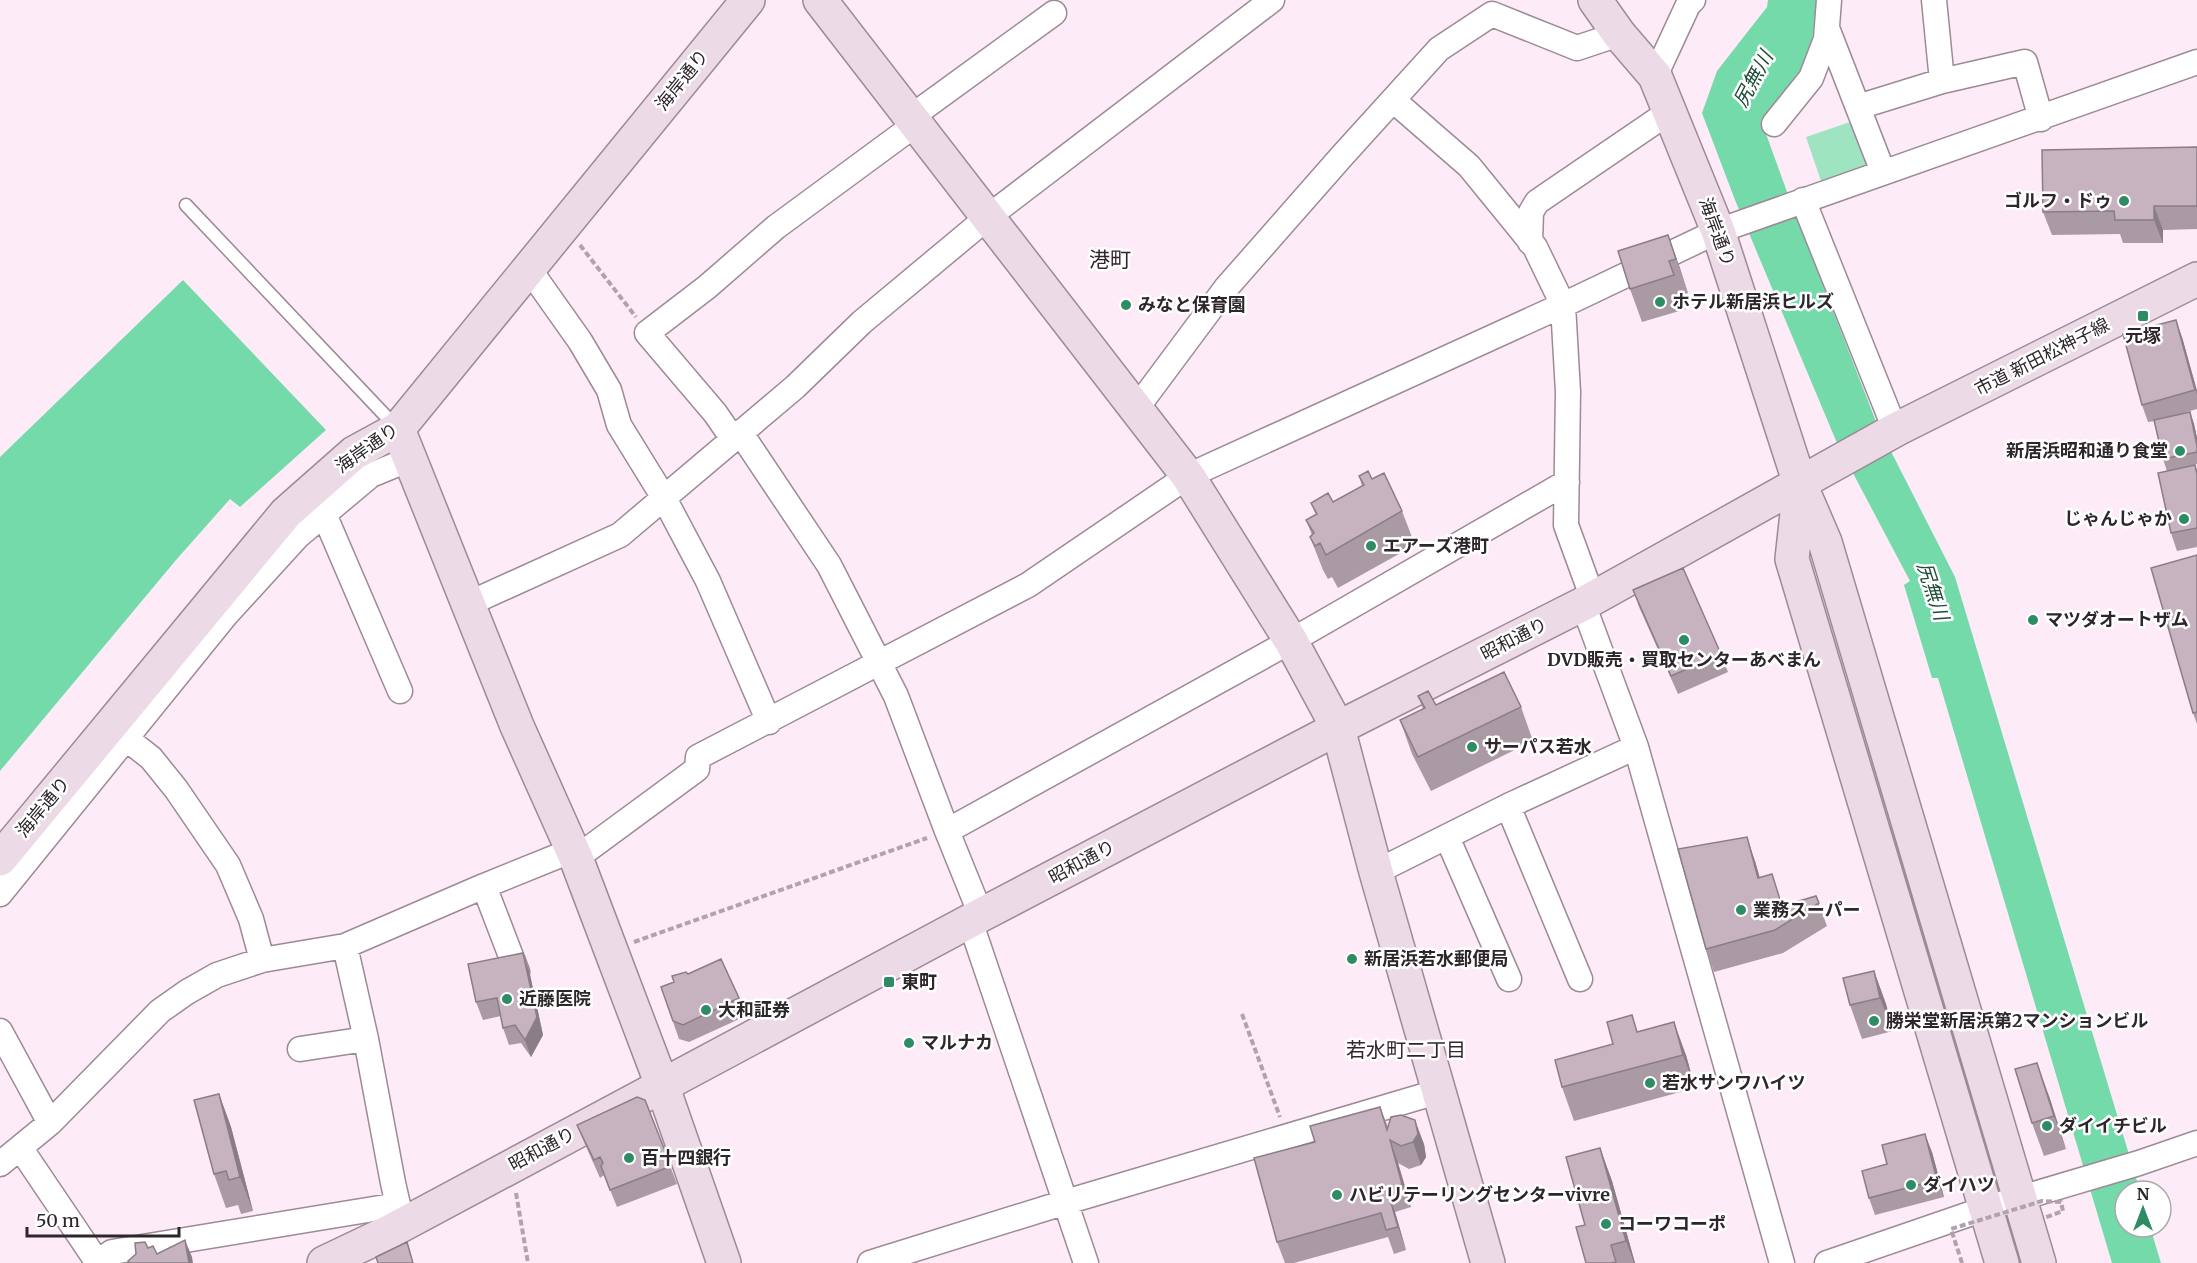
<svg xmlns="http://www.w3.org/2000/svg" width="2197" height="1263" viewBox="0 0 2197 1263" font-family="Merriweather,'Noto Sans JP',serif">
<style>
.green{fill:#9fe4c0}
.water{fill:#74daaa}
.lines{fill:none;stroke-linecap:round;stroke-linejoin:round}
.lane-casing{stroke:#9c8a95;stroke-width:15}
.street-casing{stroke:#9c8a95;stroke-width:27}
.secondary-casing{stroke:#9c8a95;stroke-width:36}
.path{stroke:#b1a2ac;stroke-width:4;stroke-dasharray:6 3;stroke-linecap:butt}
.lane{stroke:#fff;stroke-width:12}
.street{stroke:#fff;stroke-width:24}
.secondary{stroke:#ecdae7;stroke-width:33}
.path-bridge{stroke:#b1a2ac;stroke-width:4;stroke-dasharray:6 3;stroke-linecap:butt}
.wall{fill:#aa9aa4}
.shaded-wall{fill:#8b7d86}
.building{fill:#c6b3bf;stroke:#8b7d86;stroke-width:1.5}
.poi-dot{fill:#2e8c64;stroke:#fff;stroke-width:2}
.labels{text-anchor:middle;stroke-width:5;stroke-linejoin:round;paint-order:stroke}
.street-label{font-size:18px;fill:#2d262b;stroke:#fff}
.poi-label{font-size:18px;font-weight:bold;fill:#2d262b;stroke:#fff;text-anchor:start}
.water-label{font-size:20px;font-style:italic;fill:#224d39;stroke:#fff}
.neighbourhood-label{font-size:20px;fill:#33252f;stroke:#fff}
.quarter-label{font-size:21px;fill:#33252f;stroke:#fff}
</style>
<rect width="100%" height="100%" fill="#feebf8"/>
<path class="green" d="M1856,120L1871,165L1821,181L1806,137Z"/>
<path class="water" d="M1768,0H1817L1810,58L1761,120L1794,211L1877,424L1955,577L2140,1191H2125V1227H2150L2161,1263H2112L1938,678H1932L1904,585L1910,581L1837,443L1735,200L1702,113L1717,71L1767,7Z
M183,280L326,430L240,507L230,499L176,560L0,771V457Z"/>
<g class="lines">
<defs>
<path id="lane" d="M186,205L397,428"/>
<path id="street" d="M1934,0L1942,81L2025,62L2041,119
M1827,28L1883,172
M1655,76L1688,5L1693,0
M1393,100L1469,166L1535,247L1563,305L1568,392L1566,525L1593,599
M1858,107L1942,81
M911,117L1054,13
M1774,124L1811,78L1826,39L1829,0
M1803,200L1890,417L1897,429
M1530,242L1531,212L1537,202L1669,112
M529,269L580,341L609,390L619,425L664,498L708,581L769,722
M1136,409L1226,288L1342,156L1439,49L1492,14L1577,48L1619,34
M740,432L829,565L896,696L947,831L981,915
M733,439L715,413L647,333L707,287L776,227L916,124
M318,500L400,691
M468,604L620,535L795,387L862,322L988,217L1272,0
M1583,604L1636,747L1782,1263
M114,729L151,758L176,789L228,865L251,919L262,960
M1508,806L1580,979
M947,831L1291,641L1567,482
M1447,837L1509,979
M576,858L697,769L698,757L1028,585L1188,476L1563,305L1718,231L2197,62
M1376,872L1508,806L1636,747
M484,886L517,972
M0,894L225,616L298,536L371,475L410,459
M970,921L1086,1263
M345,946L366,1039L393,1183L398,1205L405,1219
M0,1031L50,1123
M300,1049L366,1039
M21,1149L98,1263
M0,1164L50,1123L160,1011L187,992L217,975L262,960L345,946L484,886L573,850
M97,1263L112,1252L398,1205
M870,1263L1066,1202L1440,1091
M1827,1263L1987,1208L2139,1163L2197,1143"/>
<path id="secondary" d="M820,0L1188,476L1291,641L1338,728L1376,872L1488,1263
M1595,0L1619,34L1655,76L1718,231L1800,484L1825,542L2039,1263
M398,429L517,726L576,858L662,1085L724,1263
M1800,486L1792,559L2002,1263
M0,859L286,513L354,453L398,429L748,0
M324,1263L387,1233L981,915L1338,728L1583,604L1897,429L2197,279"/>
</defs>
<use href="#lane" class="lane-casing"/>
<use href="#street" class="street-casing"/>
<use href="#secondary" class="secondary-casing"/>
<path class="path" d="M580,245L636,317
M634,942L927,838
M1242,1014L1280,1117
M516,1193L528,1263"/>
<use href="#lane" class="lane"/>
<use href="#street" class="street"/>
<use href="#secondary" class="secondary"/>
<path class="path-bridge" d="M1962,1263L1951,1229L2042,1201L2061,1202L2063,1211L2044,1218"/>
</g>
<path class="wall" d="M2197,147V229L2163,230V243H2123L2120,234L2052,235L2043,212Z
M1668,235L1688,293L1681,295L1686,309L1642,322L1630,289Z
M2182,337L2197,391V409L2168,417L2190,412L2194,424L2197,438V464L2167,471L2163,459L2155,421L2148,422L2142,405Z
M2195,465L2197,470V547L2177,551L2171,533Z
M1359,476L1372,479L1402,511L1415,545L1338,588L1332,577L1328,579L1323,570L1310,537L1312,535L1306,520L1316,515L1311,503L1333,502L1362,486Z
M2197,555V724L2193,713Z
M1633,590L1721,654L1728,672L1678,694L1639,607Z
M1418,696L1436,705L1521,707L1533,741L1431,791L1412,754L1400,720L1423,709Z
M1755,861L1760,878L1783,906L1816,896L1827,926L1783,953L1714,972L1706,949Z
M529,970L543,1035L531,1057L521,1043L509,1045L503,1028L501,1016L483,1020L476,1002Z
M1874,971L1886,1004L1893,1031L1862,1039L1850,1005Z
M688,974L739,998L746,1016L689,1042L679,1039L661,987L674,982Z
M1638,1031L1686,1055L1695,1088L1574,1121L1562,1087L1613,1044Z
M219,1094L231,1127L253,1211L241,1214L238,1205L226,1208L214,1174Z
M2049,1096L2066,1149L2044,1156L2032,1123Z
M645,1100L677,1184L617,1207L604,1175L600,1178L584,1142L577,1125Z
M1380,1107L1388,1127L1424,1144L1426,1157L1421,1165L1409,1169L1398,1163L1411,1207L1395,1212L1406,1250L1394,1254L1388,1237L1294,1263H1285L1277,1242L1315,1142Z
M1600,1148L1612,1181L1635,1263H1586L1585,1225Z
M1932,1152L1944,1197L1875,1215L1869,1198L1887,1164Z"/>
<path class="shaded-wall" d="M2154,206L2163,230V243L2154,220Z
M1668,235L1680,268L1688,293L1676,259Z
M2176,320L2182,337L2197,391V395Z
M2190,412L2194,424L2197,438V446Z
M1747,837L1755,861L1766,901L1758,878Z
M523,953L529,970L543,1035L531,1057L525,1040Z
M1874,971L1886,1004L1893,1031L1880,998Z
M1674,1022L1686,1055L1695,1088L1683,1055Z
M2037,1063L2049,1096L2066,1149L2054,1116Z
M219,1094L231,1127L253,1211L240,1177Z
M1415,1120L1424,1144L1426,1157L1421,1165L1413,1142Z
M1925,1134L1932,1152L1944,1197L1937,1180Z
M1390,1140L1398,1163L1411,1207L1402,1184Z
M1600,1148L1612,1181L1635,1263H1634L1626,1241Z
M1387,1189L1395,1212L1406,1250L1398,1227Z
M185,1240L192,1257L193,1263H189Z"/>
<path class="building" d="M2197,147V206H2154V220H2115L2114,211L2043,212L2042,150Z
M1668,235L1676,259L1669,261L1674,275L1630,289L1618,251Z
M2176,320L2195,390L2142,405L2123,334Z
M2190,412L2197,446V452L2163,459L2154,420Z
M2195,465L2197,474V528L2171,533L2158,473Z
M1368,471L1372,479L1384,473L1402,511L1326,555L1320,543L1315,546L1310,537L1314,533L1306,520L1317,514L1311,503L1328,493L1333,502L1364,485L1359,476Z
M2197,555V712L2193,713L2151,568Z
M1683,568L1721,654L1671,676L1633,590Z
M1504,672L1521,707L1418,757L1400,720L1425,708L1418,696L1428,691L1436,705Z
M1747,837L1758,878L1772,874L1782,906L1816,896L1819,903L1775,930L1706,949L1678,849Z
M523,953L537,1017L525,1040L515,1025L503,1028L497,998L476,1002L468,964Z
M721,959L739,998L683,1025L673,1021L661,987L674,982L672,976L686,972L688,974Z
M1874,971L1880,998L1850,1005L1843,978Z
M1632,1015L1637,1032L1674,1022L1683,1055L1562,1087L1555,1060L1613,1044L1607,1022Z
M2037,1063L2054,1116L2032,1123L2015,1069Z
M219,1094L240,1177L229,1180L226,1171L214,1174L194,1100Z
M637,1097L645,1100L671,1166L610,1190L601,1166L603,1163L600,1157L594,1160L577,1125Z
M1380,1107L1387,1130L1391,1117L1401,1115L1415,1120L1418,1134L1413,1142L1401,1146L1390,1140L1402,1184L1387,1189L1398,1227L1386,1230L1381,1213L1277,1242L1254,1158L1315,1142L1310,1126Z
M1925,1134L1937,1180L1869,1198L1862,1171L1887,1164L1882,1145Z
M1600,1148L1626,1241L1611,1245L1616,1262L1611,1263H1586L1576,1227L1585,1225L1566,1157Z
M185,1240L189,1263H130L128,1261L136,1254L135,1243L145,1242L148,1248L153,1246L157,1254Z
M407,1242L413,1263H378L376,1257Z"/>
<g class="poi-dot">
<circle cx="2124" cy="201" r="6"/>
<circle cx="1660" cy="302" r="6"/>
<circle cx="1126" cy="305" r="6"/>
<rect x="2137" y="310" width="12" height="12" rx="3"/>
<circle cx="2180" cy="451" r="6"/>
<circle cx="2184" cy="519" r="6"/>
<circle cx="1371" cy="546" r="6"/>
<circle cx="2033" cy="620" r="6"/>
<circle cx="1684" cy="640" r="6"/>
<circle cx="1472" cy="747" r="6"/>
<circle cx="1741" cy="910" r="6"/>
<circle cx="1352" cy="959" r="6"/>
<rect x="883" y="976" width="12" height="12" rx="3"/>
<circle cx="507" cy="999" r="6"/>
<circle cx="706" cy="1010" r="6"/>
<circle cx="1874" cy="1021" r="6"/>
<circle cx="909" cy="1043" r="6"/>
<circle cx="1650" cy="1083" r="6"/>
<circle cx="2047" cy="1126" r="6"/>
<circle cx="629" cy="1158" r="6"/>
<circle cx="1911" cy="1185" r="6"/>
<circle cx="1337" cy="1195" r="6"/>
<circle cx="1606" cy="1224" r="6"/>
</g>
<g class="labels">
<g class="street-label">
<text transform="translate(682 80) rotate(-51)" y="6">海岸通り</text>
<text transform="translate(1717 232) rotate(70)" y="6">海岸通り</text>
<text transform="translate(2042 357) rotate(-27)" y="6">市道 新田松神子線</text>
<text transform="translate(367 448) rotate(-35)" y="6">海岸通り</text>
<text transform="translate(1514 639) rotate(-27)" y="6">昭和通り</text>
<text transform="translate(43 807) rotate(-50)" y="6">海岸通り</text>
<text transform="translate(1082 862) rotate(-28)" y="6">昭和通り</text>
<text transform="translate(542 1149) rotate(-28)" y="6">昭和通り</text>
</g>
<g class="poi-label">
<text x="2112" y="207" text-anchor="end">ゴルフ・ドゥ</text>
<text x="1672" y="308">ホテル新居浜ヒルズ</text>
<text x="1138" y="311">みなと保育園</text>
<text x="2143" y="342" text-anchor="middle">元塚</text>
<text x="2168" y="457" text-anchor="end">新居浜昭和通り食堂</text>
<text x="2172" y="525" text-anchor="end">じゃんじゃか</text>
<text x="1383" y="552">エアーズ港町</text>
<text x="2045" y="626">マツダオートザム</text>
<text x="1684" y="666" text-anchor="middle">DVD販売・買取センターあべまん</text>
<text x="1484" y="753">サーパス若水</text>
<text x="1753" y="916">業務スーパー</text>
<text x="1364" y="965">新居浜若水郵便局</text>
<text x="901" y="988">東町</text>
<text x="519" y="1005">近藤医院</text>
<text x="718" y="1016">大和証券</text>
<text x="1886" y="1027">勝栄堂新居浜第2マンションビル</text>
<text x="921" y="1049">マルナカ</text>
<text x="1662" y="1089">若水サンワハイツ</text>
<text x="2059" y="1132">ダイイチビル</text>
<text x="641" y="1164">百十四銀行</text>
<text x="1923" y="1191">ダイハツ</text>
<text x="1349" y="1201">ハビリテーリングセンターvivre</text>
<text x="1618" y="1230">コーワコーポ</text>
</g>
<g class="water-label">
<text transform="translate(1753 79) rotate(-62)" y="7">尻無川</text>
<text transform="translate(1933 591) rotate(72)" y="7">尻無川</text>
</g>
<g class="neighbourhood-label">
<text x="1406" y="1057">若水町二丁目</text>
</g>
<g class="quarter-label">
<text x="1110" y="267">港町</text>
</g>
</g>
<g transform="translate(2143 1209)"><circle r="28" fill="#ffffff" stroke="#aba8aa" stroke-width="1.5"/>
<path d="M0-4.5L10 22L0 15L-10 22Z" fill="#2e8c64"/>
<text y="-9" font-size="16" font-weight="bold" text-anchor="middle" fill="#2d262b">N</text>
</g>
<path d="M27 1227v9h152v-9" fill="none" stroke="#2d262b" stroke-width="3"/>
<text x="36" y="1227" font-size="18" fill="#2d262b" stroke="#ffffff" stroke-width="4.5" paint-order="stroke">50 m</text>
</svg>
